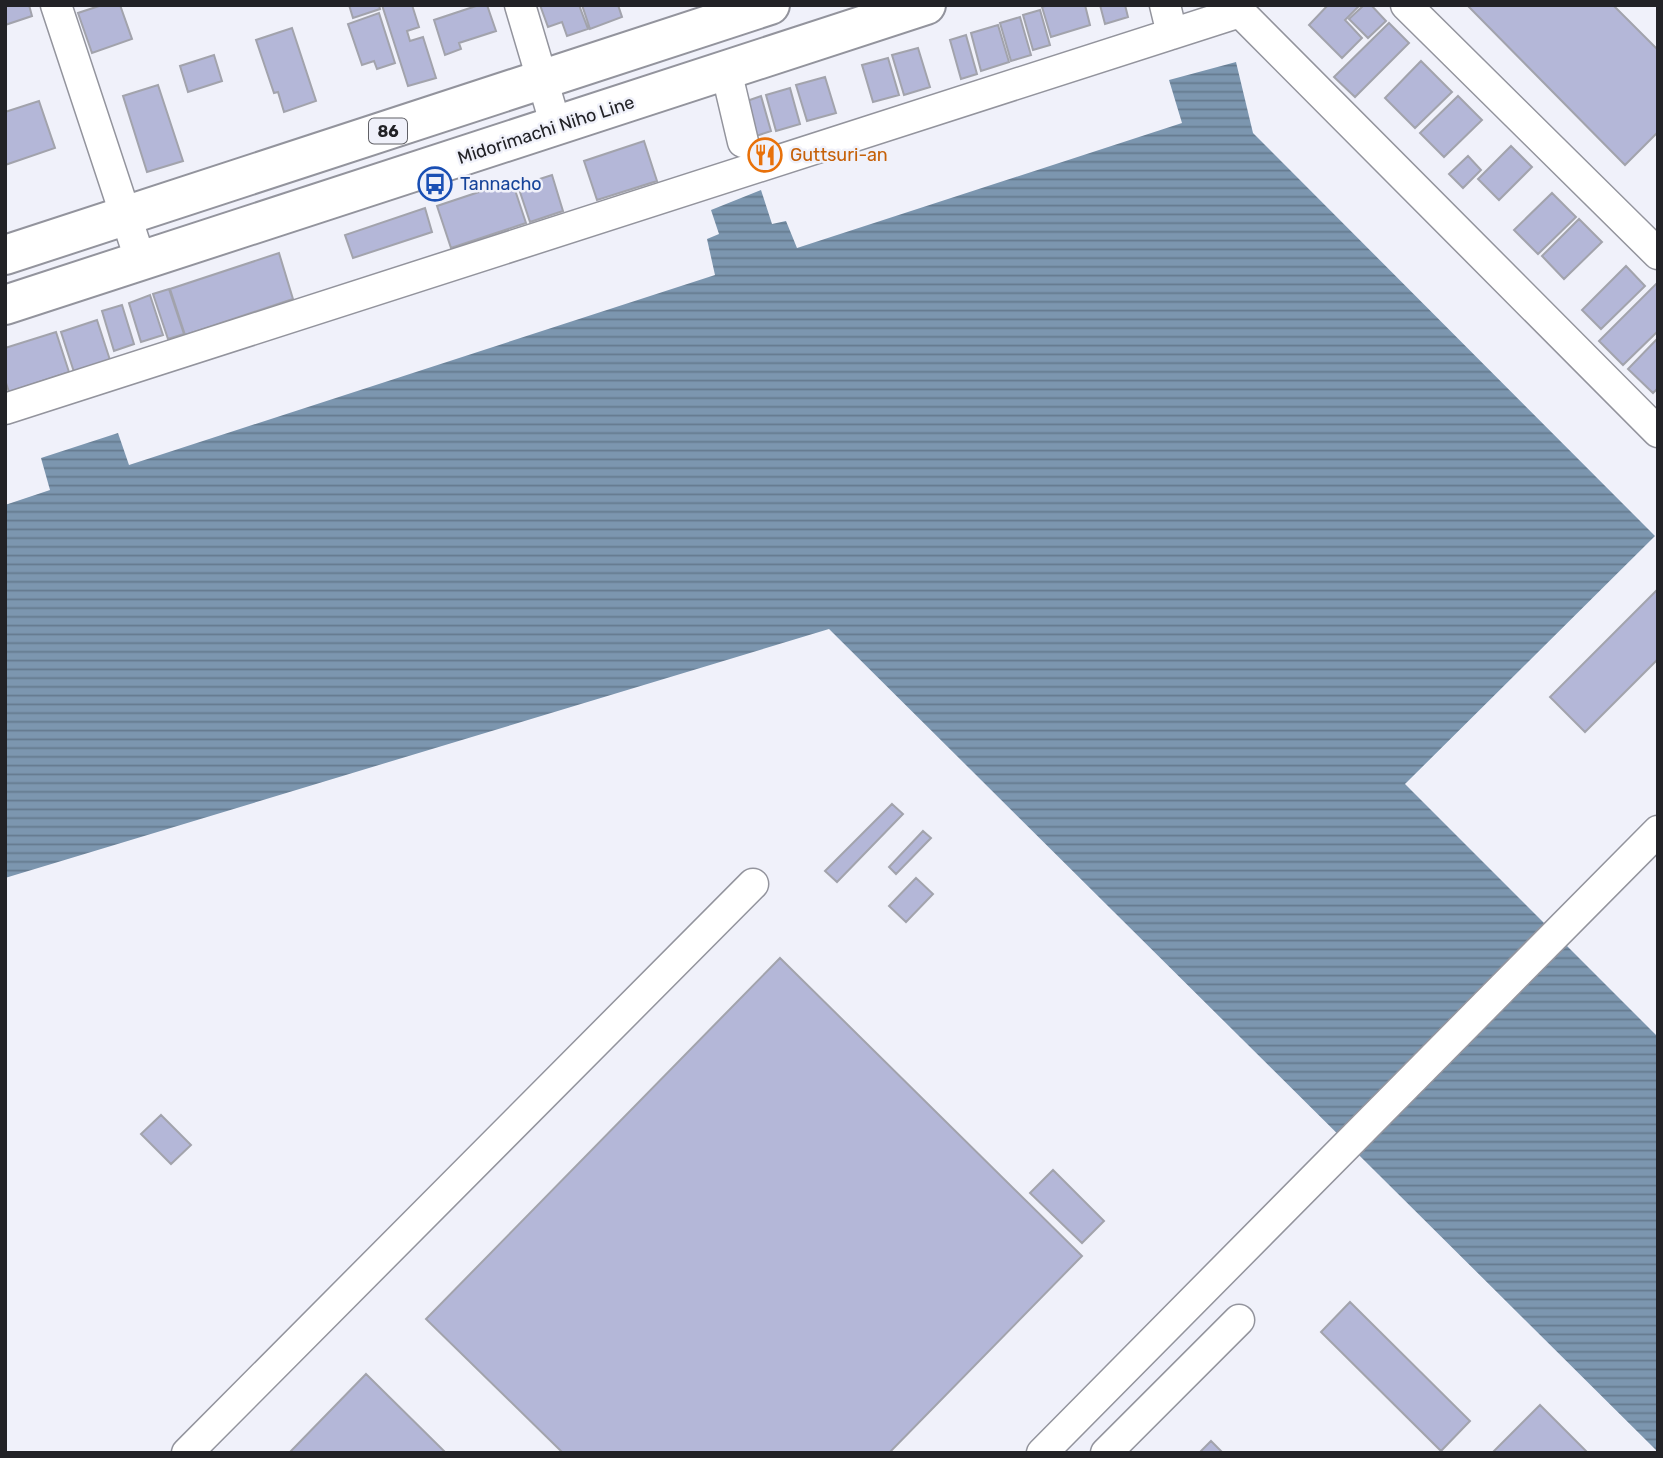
<svg xmlns="http://www.w3.org/2000/svg" width="1663" height="1458" viewBox="0 0 1663 1458" font-family="Rubik,sans-serif">
<style>
.water{fill:url(#water-rules)}
.building{fill:#b4b7d8;stroke:#a2a3ac;stroke-width:2}
.lines{fill:none;stroke-linecap:round;stroke-linejoin:round}
.minor-casing{stroke:#93949d;stroke-width:33}
.major-casing{stroke:#93949d;stroke-width:42}
.minor{stroke:#fff;stroke-width:30}
.major{stroke:#fff;stroke-width:38}
.labels{text-anchor:middle;stroke-width:5;stroke-linejoin:round;paint-order:stroke}
.shield{fill:#f0f1fa;stroke:#606066;stroke-width:2}
.shield-label{font-size:16px;font-weight:bold;fill:#222226}
.street-label{font-size:18px;fill:#222226;stroke:#f0f1fa}
.food-label{font-size:18px;fill:#c56008;stroke:#f0f1fa;text-anchor:start}
.transit-label{font-size:18px;fill:#164399;stroke:#f0f1fa;text-anchor:start}
</style>
<defs>
<pattern id="water-rules" width="6" height="5" patternUnits="userSpaceOnUse" patternTransform="scale(1.75)"><rect width="6" height="5" fill="#7c96af"/><path d="M0 2.5h6" fill="none" stroke="#657a8e"/></pattern>
</defs>
<rect width="100%" height="100%" fill="#f0f1fa"/>
<path class="water" d="M1236,62L1253,133L1655,536L1405,784L1658,1037V1452L829,629L5,878V505L50,490L41,458L118,433L129,465L715,275L707,239L719,234L711,210L761,190L772,224L786,221L797,248L1182,123L1169,80Z"/>
<path class="building" d="M5,5H29L32,16L5,25Z
M102,5H120L132,39L92,53L78,13Z
M349,5H379L380,9L353,18Z
M382,5H412L419,27L407,31L410,41L423,37L436,78L408,86Z
M479,5H487L496,31L459,43L461,49L445,55L434,20Z
M540,5H579L588,29L567,36L562,22L548,27Z
M582,5H618L622,17L590,29Z
M1048,5H1085L1090,25L1051,37L1042,7Z
M1100,5H1125L1128,17L1105,24Z
M1328,5H1360L1345,20L1362,38L1342,58L1309,25Z
M1364,5H1371L1386,21L1368,38L1349,19Z
M1467,5H1613L1658,50V132L1625,165Z
M1040,10L1050,45L1033,50L1023,15Z
M379,13L395,63L377,69L374,61L362,65L348,24Z
M1020,17L1031,55L1011,61L1000,23Z
M1389,23L1409,43L1355,97L1334,77Z
M998,25L1009,62L981,71L971,33Z
M292,28L316,101L284,112L278,92L274,93L256,40Z
M966,35L977,74L961,79L950,40Z
M918,48L930,87L904,95L892,55Z
M214,55L222,81L188,92L180,66Z
M888,58L899,95L873,102L862,65Z
M1421,61L1452,92L1415,128L1385,98Z
M825,77L836,113L807,121L796,85Z
M158,85L183,161L147,172L123,96Z
M790,88L800,124L776,131L766,95Z
M761,96L771,131L756,136L747,101Z
M1458,96L1482,120L1444,157L1420,133Z
M39,101L55,148L5,165V112Z
M644,141L657,181L597,200L584,161Z
M1511,146L1532,167L1499,200L1478,179Z
M1468,156L1481,170L1463,188L1449,174Z
M552,175L563,211L530,222L518,186Z
M512,181L526,223L451,248L437,206Z
M1552,193L1576,217L1538,254L1514,230Z
M425,208L432,232L353,258L345,235Z
M1579,219L1602,242L1564,279L1542,256Z
M279,253L293,299L185,335L170,289Z
M1626,266L1645,286L1601,329L1582,310Z
M1657,283L1658,331L1623,365L1599,341Z
M169,289L184,334L168,339L153,294Z
M150,295L163,335L141,342L129,303Z
M122,305L134,344L114,351L102,311Z
M97,320L110,360L74,372L61,332Z
M56,332L69,372L9,392L5,380V348Z
M1658,338V388L1653,393L1628,369Z
M1658,589V659L1585,732L1550,697Z
M892,804L903,814L837,882L825,871Z
M923,831L931,838L896,874L889,867Z
M916,878L933,894L906,922L889,906Z
M780,958L1082,1256L889,1453H563L426,1319Z
M161,1115L191,1145L171,1164L141,1134Z
M1053,1170L1104,1221L1082,1243L1030,1193Z
M1350,1302L1470,1421L1441,1451L1321,1332Z
M366,1374L446,1453H289Z
M1540,1405L1588,1453H1492Z
M1211,1441L1223,1453H1199Z"/>
<g class="lines">
<defs>
<path id="minor" d="M56,5L141,262
M520,5L556,126
M1165,5L1172,34
M1406,5L1658,254
M726,70L743,142
M5,409L1240,12L1658,432
M187,1453L753,884
M1042,1453L1658,831
M1106,1453L1239,1320"/>
<path id="major" d="M5,255L770,5
M5,305L926,5"/>
</defs>
<use href="#minor" class="minor-casing"/>
<use href="#major" class="major-casing"/>
<use href="#minor" class="minor"/>
<use href="#major" class="major"/>
</g>
<defs>
<symbol id="restaurant-ring" viewBox="-11 -11 22 22"><circle r="9.5" fill="#f0f1fa" stroke="#e8710a" stroke-width="1.5"/><path d="M-5-6h1v4h1v-4h1v4h1v-4h1v5L-1.5 .5V6h-2V.5L-5-1ZM5-6V6H3V1.5H1.5Q1.5-4 5-6Z" fill="#e8710a"/></symbol>
<symbol id="bus-ring" viewBox="-11 -11 22 22"><circle r="9.5" fill="#f0f1fa" stroke="#1a4fb4" stroke-width="1.5"/><path d="M-5-6H5V4H4V6H2V4H-2V6H-4V4H-5ZM-3.5-4V0h7V-4ZM-3.5 1.2v1.5H-2V1.2ZM2 1.2v1.5H3.5V1.2Z" fill="#1a4fb4"/></symbol>
</defs>
<g fill-rule="evenodd">
<use href="#restaurant-ring" x="746" y="136" width="38" height="38"/>
<use href="#bus-ring" x="416" y="165" width="38" height="38"/>
</g>
<g class="labels">
<rect class="shield" x="369" y="118.5" width="38" height="25" rx="5"/>
<g class="shield-label">
<text x="388" y="137">86</text>
</g>
<g class="street-label">
<text transform="translate(546 130) rotate(-18)" y="6">Midorimachi Niho Line</text>
</g>
<g class="food-label">
<text x="790" y="161">Guttsuri-an</text>
</g>
<g class="transit-label">
<text x="460" y="190">Tannacho</text>
</g>
</g>
<rect width="1663" height="1458" fill="none" stroke="#222226" stroke-width="14"/>
</svg>
